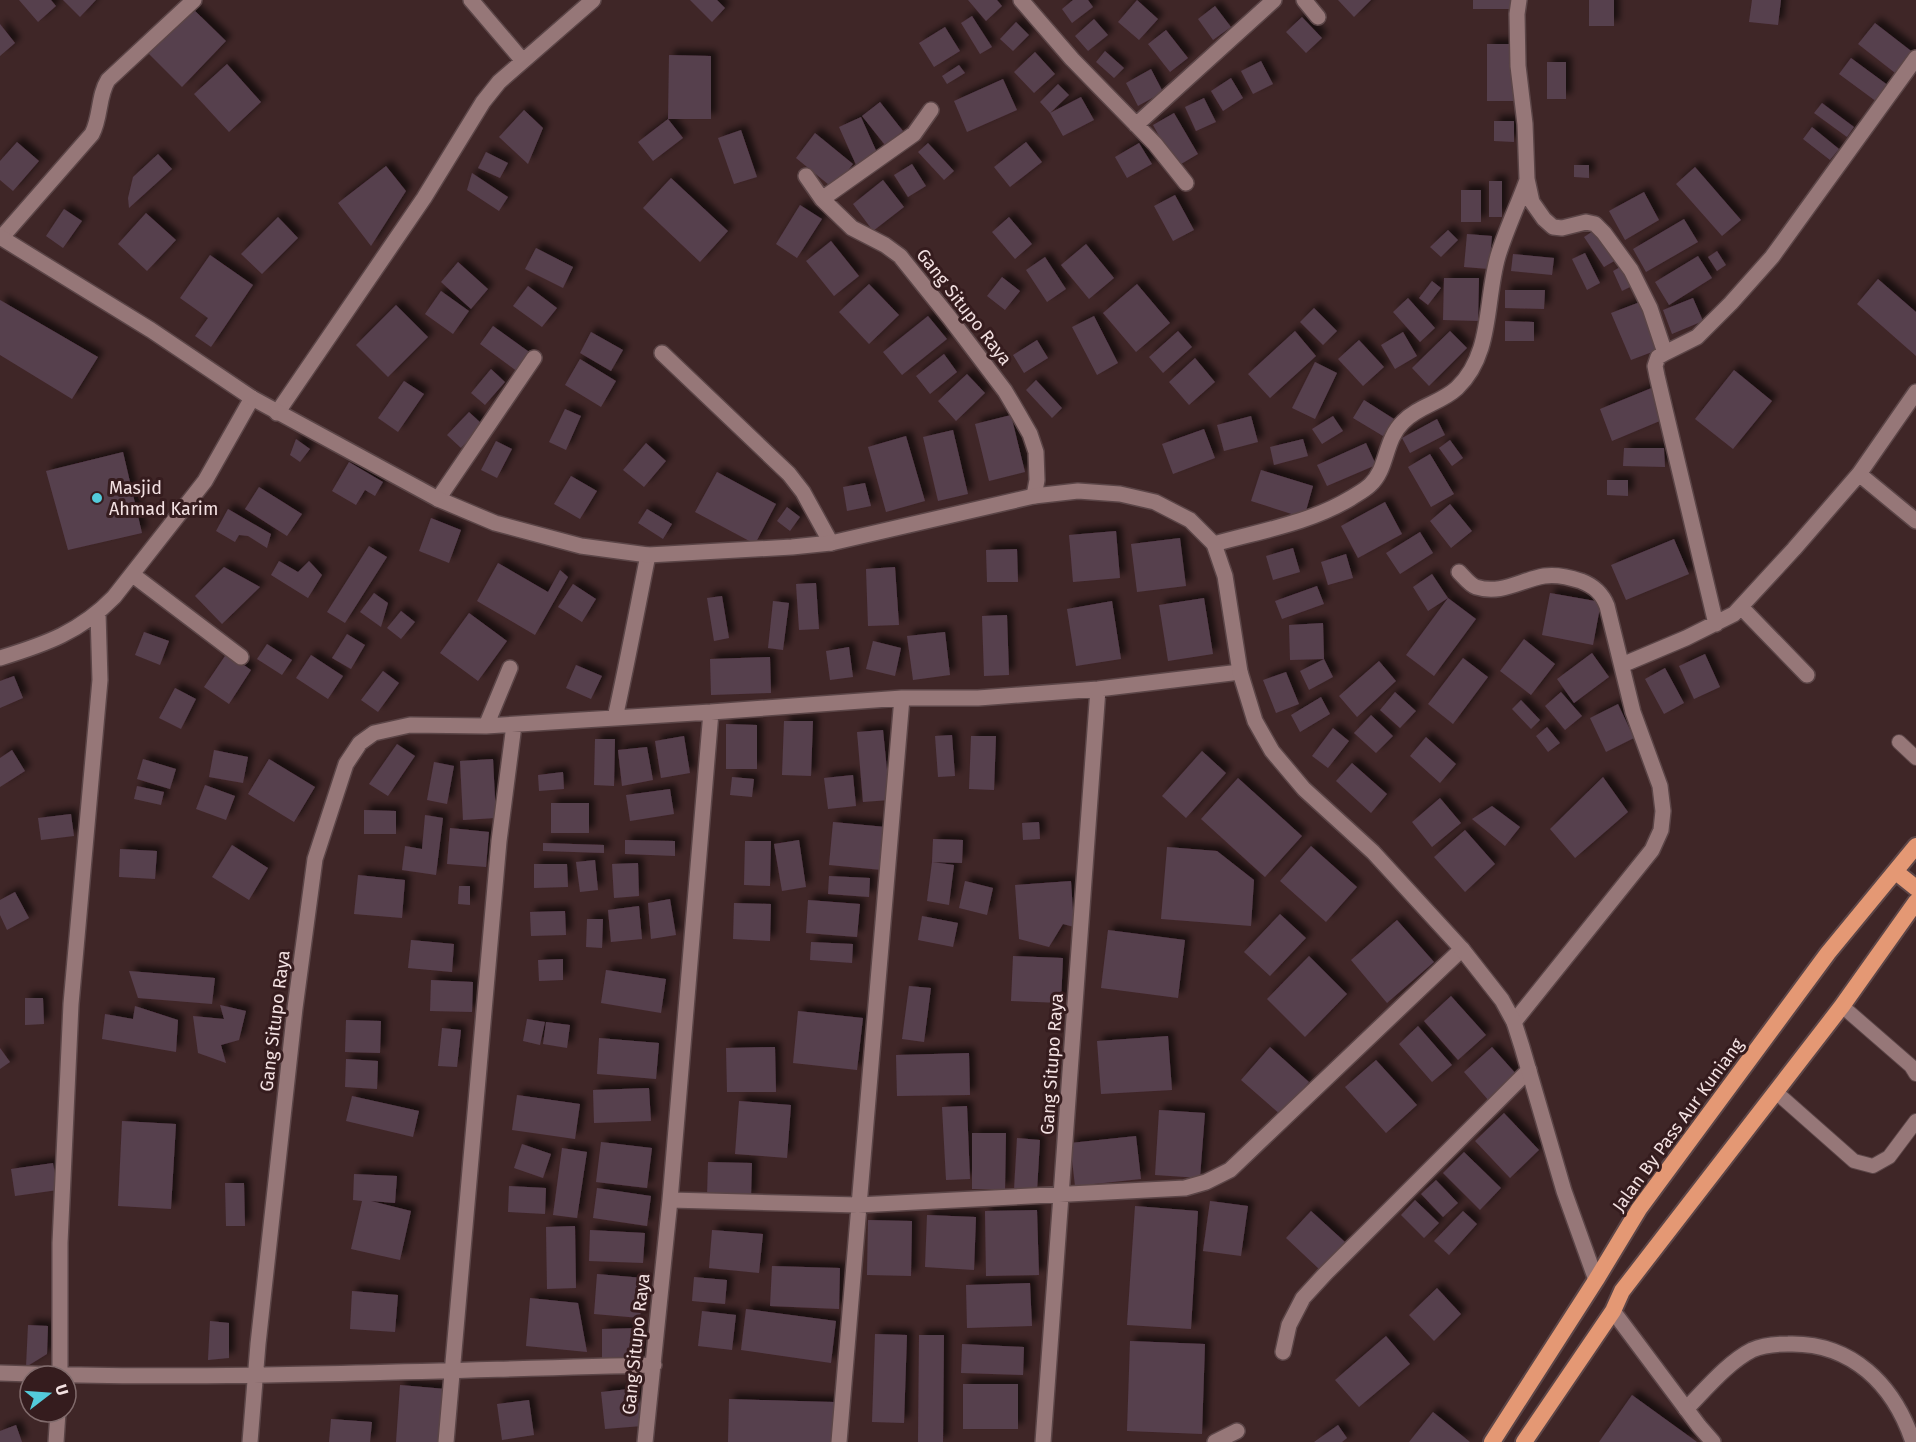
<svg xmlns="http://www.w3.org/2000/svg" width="1916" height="1442" viewBox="0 0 1916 1442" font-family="'Fira Sans',sans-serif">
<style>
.building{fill:#573f4e;filter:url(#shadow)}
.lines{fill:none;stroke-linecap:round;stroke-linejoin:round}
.service-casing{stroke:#5b4547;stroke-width:16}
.minor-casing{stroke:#5b4547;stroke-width:18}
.tertiary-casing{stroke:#5b4547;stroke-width:18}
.trunk-casing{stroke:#5b4547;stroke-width:20}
.service{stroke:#967778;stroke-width:14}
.minor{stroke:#967778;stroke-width:15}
.tertiary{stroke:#967778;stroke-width:15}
.trunk{stroke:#e49874;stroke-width:16}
.poi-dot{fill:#53cbdb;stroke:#351c1e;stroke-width:2}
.labels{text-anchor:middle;stroke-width:6;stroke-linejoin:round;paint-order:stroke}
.street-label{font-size:18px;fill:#f3e1e2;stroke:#351c1e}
.poi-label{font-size:18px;fill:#f3e1e2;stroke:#351c1e;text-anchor:start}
</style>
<defs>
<filter id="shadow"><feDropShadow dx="5.5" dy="-5.5" stdDeviation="3" flood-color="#0009"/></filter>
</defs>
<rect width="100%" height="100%" fill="#3f2627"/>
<path class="building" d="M19,0H51L56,6L38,22Z
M63,0H96L80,17Z
M690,0H717L725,8L712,22Z
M968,0H997L1002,6L986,21Z
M1073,0H1088L1093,7L1072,23L1062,9Z
M1137,0L1158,19L1139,40L1118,22Z
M1338,0H1371L1354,17Z
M1473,0H1514V9H1473Z
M1589,0H1614V26H1589Z
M1752,0H1781L1778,25L1749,22Z
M1215,6L1231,27L1213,40L1198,19Z
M191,7L226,41L182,87L147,52Z
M972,16L992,47L980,54L961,23Z
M1302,17L1322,38L1306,53L1286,32Z
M1094,19L1108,35L1088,51L1075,36Z
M1016,22L1029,35L1013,51L1000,39Z
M1875,23L1915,54L1899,76L1858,44Z
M0,24L15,43L0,56Z
M945,27L960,51L934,67L919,43Z
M1166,30L1188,58L1170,72L1148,44Z
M1487,44H1517V101H1487Z
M1105,51L1124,68L1114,78L1096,62Z
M1035,52L1055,74L1034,93L1014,72Z
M669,55L711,56V119H668Z
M1851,58L1889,86L1877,102L1839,74Z
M1261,61L1273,84L1253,94L1241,71Z
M1547,62H1566V99H1547Z
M227,64L261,102L229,132L194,94Z
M959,65L965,73L947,84L942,76Z
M1151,69L1163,92L1138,106L1126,83Z
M1231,78L1243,98L1223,111L1211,91Z
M1003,79L1017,110L967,132L954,101Z
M1058,84L1069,95L1050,113L1040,102Z
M1081,97L1094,120L1063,136L1050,113Z
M1204,98L1216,122L1196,131L1185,107Z
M880,102L903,131L885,145L862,116Z
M1822,103L1854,127L1847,137L1814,113Z
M524,110L543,128L528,164L499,137Z
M1174,113L1198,154L1176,167L1153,125Z
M861,117L879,157L857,167L839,127Z
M668,119L683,138L653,161L638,142Z
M1494,121H1514V142L1494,141Z
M1812,127L1839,149L1830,160L1803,139Z
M741,130L757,177L734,184L718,138Z
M815,133L853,164L834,189L796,158Z
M17,142L39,161L13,191L0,180V161Z
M1026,142L1042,162L1010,187L994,167Z
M928,143L954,171L944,180L918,152Z
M1139,143L1152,164L1127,178L1115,157Z
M486,152L508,163L500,178L478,168Z
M158,154L172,169L129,208L128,198L133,177Z
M912,164L926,186L908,197L894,175Z
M1574,165H1589V178L1574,177Z
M386,166L406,191L371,246L338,203Z
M1695,167L1741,220L1722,236L1676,184Z
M472,173L508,197L499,211L467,190Z
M671,178L728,231L700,262L643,208Z
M883,180L904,207L873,231L853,204Z
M1489,181H1502V217H1489Z
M1461,190H1481V222H1461Z
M1644,192L1659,220L1625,240L1609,211Z
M1175,195L1194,230L1173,241L1154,206Z
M800,205L822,219L797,258L776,244Z
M64,209L82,221L63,248L46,236Z
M146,213L176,240L147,271L118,244Z
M278,217L298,238L262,274L241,254Z
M1009,217L1032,244L1015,259L992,232Z
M1684,219L1698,242L1646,272L1633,249Z
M1596,229L1616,260L1604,267L1584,237Z
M1448,230L1458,240L1441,257L1430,247Z
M1467,234L1492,236L1489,269L1464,267Z
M831,241L859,276L834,296L806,261Z
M1086,244L1114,278L1089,299L1061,265Z
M536,248L573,267L563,288L525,269Z
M1717,251L1726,265L1717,271L1708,257Z
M1585,253L1600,283L1587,290L1572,259Z
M1513,254L1554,258L1552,275L1511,271Z
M210,255L253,285L211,347L195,336L208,318L180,298Z
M1698,256L1712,278L1669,305L1655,282Z
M1045,257L1066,289L1047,302L1026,270Z
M458,262L488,289L471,309L441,282Z
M1622,266L1632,286L1622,291L1613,271Z
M1002,277L1020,291L1005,310L987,296Z
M1444,278H1479L1478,321L1443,320Z
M1878,279L1916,312V356L1857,304Z
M1432,281L1441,288L1428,305L1419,298Z
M869,284L899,315L869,344L839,312Z
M1137,284L1170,323L1136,352L1103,313Z
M528,286L557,308L542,327L513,306Z
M1505,290H1545L1544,309L1505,308Z
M441,291L469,311L453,334L425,314Z
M1408,298L1435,328L1420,342L1393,312Z
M1693,298L1703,321L1672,334L1663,310Z
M0,300L98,357L72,399L0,355Z
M1640,302L1660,349L1631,360L1611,313Z
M396,305L428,337L388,377L356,345Z
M1314,308L1337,331L1323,345L1300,322Z
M928,316L947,339L902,375L883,352Z
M1094,316L1118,363L1097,375L1072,327Z
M1505,321L1534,322V341H1505Z
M493,326L532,354L518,372L480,344Z
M1178,331L1192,347L1163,373L1149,357Z
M1295,331L1316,356L1270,398L1248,374Z
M1450,331L1467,348L1429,386L1412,368Z
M591,332L623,350L611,371L580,353Z
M1403,332L1417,356L1395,369L1381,345Z
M1037,340L1048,358L1024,373L1013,355Z
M1359,340L1384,367L1363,386L1338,359Z
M944,354L957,372L930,394L916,376Z
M1195,358L1215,382L1189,405L1169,382Z
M580,359L616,381L601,407L565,385Z
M1315,362L1337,373L1315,419L1292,408Z
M491,369L505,382L485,405L471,393Z
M1734,370L1772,401L1733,449L1695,419Z
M967,374L985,393L956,421L938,401Z
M1036,380L1062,408L1052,418L1026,390Z
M404,381L424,394L398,432L378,418Z
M1654,387L1667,418L1612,441L1600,409Z
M1364,400L1394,419L1383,436L1353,418Z
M565,409L581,416L566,450L549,442Z
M469,412L483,425L461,448L447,435Z
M1011,415L1025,472L989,481L975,424Z
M1251,416L1258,442L1224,451L1217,425Z
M1333,416L1343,431L1322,444L1312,429Z
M1437,419L1445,435L1410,453L1402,438Z
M1204,429L1215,458L1173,474L1162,444Z
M953,430L968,494L938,501L923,437Z
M906,436L925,501L886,512L868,447Z
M296,439L310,449L300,462L290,455Z
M1303,439L1308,456L1274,465L1270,447Z
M1450,440L1463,458L1452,466L1439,448Z
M496,441L512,449L497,478L481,470Z
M646,443L666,461L644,487L623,470Z
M1366,443L1376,465L1327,486L1317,465Z
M1624,448H1664L1665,467L1623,466Z
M123,452L142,533L68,550L46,471Z
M1430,454L1454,494L1431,507L1408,467Z
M349,462L383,482L375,496L365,490L356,505L332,491Z
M1261,470L1313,486L1304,518L1251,501Z
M717,472L776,504L755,544L695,512Z
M571,476L597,491L580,519L554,504Z
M1607,480H1628V496L1607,495Z
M865,483L871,506L847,511L843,487Z
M259,487L302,514L287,536L245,509Z
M1385,502L1402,534L1358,558L1341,526Z
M1450,504L1472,531L1451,548L1430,521Z
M787,507L800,517L790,531L777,521Z
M228,509L271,534L267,548L248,536L239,535L235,542L216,531Z
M647,509L672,524L663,539L638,523Z
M431,518L461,530L449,563L419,551Z
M1116,531L1120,578L1073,582L1069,535Z
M1420,532L1433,553L1400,574L1386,553Z
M1180,538L1186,586L1137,592L1131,544Z
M1674,539L1689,574L1626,600L1611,565Z
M369,546L387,557L345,623L327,612Z
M1293,548L1300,572L1273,580L1266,556Z
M1017,549L1018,582H987L986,550Z
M1346,554L1353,578L1328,585L1321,562Z
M279,561L298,572L309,561L322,575L308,598L271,575Z
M498,563L548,592L560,570L568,577L535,635L477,601Z
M224,567L260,587L222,624L195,596Z
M895,567L899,625L868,626L866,569Z
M1432,574L1448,598L1428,611L1413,587Z
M816,583L819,629L799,630L796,584Z
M573,584L596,599L582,622L558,607Z
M1317,586L1324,604L1282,619L1275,601Z
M374,593L388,603L381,627L360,612Z
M1550,593L1601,602L1593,645L1542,635Z
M722,596L729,638L714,641L707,598Z
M1204,598L1213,654L1168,661L1159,605Z
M1448,598L1476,619L1434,676L1406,655Z
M773,601L789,603L783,650L768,648Z
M1112,601L1121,659L1076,666L1067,609Z
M401,611L415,622L401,639L387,628Z
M469,613L507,641L478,681L440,653Z
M1007,615L1009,675L984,676L982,616Z
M1323,623L1324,659L1290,660L1289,625Z
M144,632L169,641L160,665L135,655Z
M945,632L950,675L913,680L907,636Z
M347,634L365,645L351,669L332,658Z
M1524,639L1555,664L1531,695L1500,671Z
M873,641L901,648L895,676L866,669Z
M267,644L292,660L282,675L257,659Z
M849,647L853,677L830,680L826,651Z
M227,653L251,670L229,704L204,687Z
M1592,653L1609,677L1574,703L1557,679Z
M1705,654L1720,687L1694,699L1679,666Z
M311,655L343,676L328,699L296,678Z
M770,657L771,693L711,695L710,659Z
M1463,658L1488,677L1453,724L1428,704Z
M1324,659L1333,677L1309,690L1300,671Z
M1379,661L1396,681L1357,717L1339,696Z
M576,665L602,676L591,699L566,688Z
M1665,668L1684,703L1664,714L1645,679Z
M383,671L399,683L378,712L361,700Z
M1286,672L1299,704L1276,713L1263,680Z
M14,676L23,698L0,708V681Z
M175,688L196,699L181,729L159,718Z
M1395,692L1416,711L1400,728L1380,710Z
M1561,692L1582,716L1565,730L1545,706Z
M1321,697L1330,714L1300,732L1291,715Z
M1521,700L1540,720L1531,729L1512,709Z
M1618,704L1634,738L1606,752L1590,718Z
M1371,715L1393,736L1376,753L1354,733Z
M784,721H813L811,776L782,775Z
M726,724L757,725V769H726Z
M1547,727L1560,743L1548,752L1536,736Z
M1333,728L1349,741L1328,768L1312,756Z
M883,730L890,800L863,802L857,732Z
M952,735L955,776L938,777L935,736Z
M684,736L690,773L661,778L655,741Z
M971,736H996L994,790L969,789Z
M1426,737L1456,764L1440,783L1410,756Z
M595,739H615L614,786L594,785Z
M397,744L415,756L388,796L369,784Z
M647,747L653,780L622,786L618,750Z
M12,750L25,771L0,787V758Z
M214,750L248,757L243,783L209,777Z
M1202,751L1226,773L1186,818L1162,796Z
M143,759L176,769L170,789L137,779Z
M269,759L315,787L294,822L248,794Z
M493,759L496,818L463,820L460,761Z
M434,762L454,766L447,804L427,800Z
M1352,763L1387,794L1371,813L1336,781Z
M563,772L564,789L539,791L538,775Z
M853,775L856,806L828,809L824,778Z
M732,777L754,779L752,797L730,795Z
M1603,777L1628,812L1575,858L1550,829Z
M1238,778L1302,836L1265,877L1201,819Z
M205,785L235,796L226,820L196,809Z
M137,786L164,792L161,805L134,799Z
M670,789L674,814L630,821L626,795Z
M1440,798L1461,823L1432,847L1412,822Z
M551,803H589V833H551Z
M1492,806L1520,827L1505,846L1472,819Z
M364,810L396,811V834H364Z
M71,814L74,836L41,840L38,818Z
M425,815L443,818L436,875L402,870L405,846L422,849Z
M833,822L886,827L882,870L829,865Z
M1039,822L1040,839L1023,840L1022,823Z
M450,828L489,832L486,867L447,864Z
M1465,830L1495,864L1465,892L1434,857Z
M933,839L963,840L962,863L932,862Z
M625,840L675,841V856L625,854Z
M799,840L806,887L782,891L774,844Z
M745,841H771L770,886L744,885Z
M543,843L604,845V853L543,851Z
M232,845L268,868L249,900L212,877Z
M1311,846L1357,887L1326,922L1280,881Z
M1167,847L1217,851L1254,880L1251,926L1161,919Z
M120,849L157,851L155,879L119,877Z
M595,860L598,890L580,892L576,862Z
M932,862L954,865L949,905L927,901Z
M638,863L639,896L614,898L612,864Z
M534,864H567L568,887L534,888Z
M358,875L405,880L402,918L354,914Z
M829,876L870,878L869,897L828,894Z
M965,881L993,888L987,915L959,908Z
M1071,881L1074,927L1063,924L1049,947L1019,939L1015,885Z
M459,886H470V905L458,904Z
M15,892L29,918L7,930L0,915V900Z
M670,899L676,935L651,939L648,903Z
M808,900L860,904L857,937L806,933Z
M734,903L771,904L770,941L733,939Z
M639,906L642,939L611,942L608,910Z
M565,911L566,935L531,936L530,912Z
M1280,914L1306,938L1270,976L1244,952Z
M922,916L958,923L953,947L918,940Z
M587,919H603L602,948L586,947Z
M1397,920L1434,962L1387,1003L1351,960Z
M1108,930L1185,940L1178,998L1101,988Z
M411,940L454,944L452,972L408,968Z
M811,942L853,944L852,963L810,960Z
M1013,956L1063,958L1061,1003L1011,1001Z
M1309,956L1347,994L1305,1037L1267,999Z
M563,959V980L539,981L538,960Z
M606,970L666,979L661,1013L601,1003Z
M129,971L215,978L212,1004L138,998Z
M431,980L473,982L472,1012L430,1011Z
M909,986L931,988L924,1042L902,1039Z
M1451,996L1486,1035L1458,1060L1424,1021Z
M25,998H43L44,1024L25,1025Z
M220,1005L246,1011L239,1040L221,1045L226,1063L198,1053L193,1016L224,1019Z
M135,1006L178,1020L176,1052L102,1039L105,1014L133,1019Z
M798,1011L863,1018L857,1070L793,1063Z
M527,1019L545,1022L540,1045L523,1041Z
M346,1020L381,1021L380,1053L345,1052Z
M546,1022L570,1025L567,1048L543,1044Z
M1418,1026L1452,1065L1432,1082L1399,1044Z
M442,1028L461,1030L457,1067L438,1066Z
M1168,1036L1172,1090L1101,1094L1097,1041Z
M599,1038L659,1043L656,1079L597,1074Z
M775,1047L776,1092H727L726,1048Z
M1270,1047L1309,1082L1281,1115L1241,1080Z
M1492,1047L1517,1075L1489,1101L1464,1072Z
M0,1048L10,1062L0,1069Z
M969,1053L970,1095L897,1096L896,1055Z
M346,1059L378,1061L377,1089L345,1087Z
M1376,1060L1417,1105L1386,1133L1345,1087Z
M649,1088L651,1121L594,1123L593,1090Z
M517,1095L580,1104L575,1139L512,1130Z
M352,1096L419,1111L413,1137L346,1121Z
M739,1101L791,1105L787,1158L735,1154Z
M967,1106L970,1179L946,1180L942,1107Z
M1159,1110L1205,1113L1200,1178L1155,1175Z
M1504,1113L1539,1150L1510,1178L1475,1141Z
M122,1121L176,1124L171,1209L118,1206Z
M972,1133H1006L1005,1189H972Z
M1136,1136L1141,1179L1075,1186L1070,1143Z
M1017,1138L1040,1140L1037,1191L1014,1190Z
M601,1142L652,1148L647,1188L596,1182Z
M522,1144L551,1154L543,1178L514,1168Z
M562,1148L587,1152L577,1218L553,1215Z
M1464,1152L1501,1188L1480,1210L1443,1173Z
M708,1162L752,1163L751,1198L707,1197Z
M53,1163L58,1190L15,1196L11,1169Z
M354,1174L397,1176L395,1203L371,1201L411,1211L400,1260L351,1249L362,1201L353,1200Z
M1436,1180L1458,1203L1443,1217L1421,1194Z
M225,1183H244L245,1226H226Z
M509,1186L546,1188L545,1214L508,1212Z
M597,1188L651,1196L647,1226L593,1218Z
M1415,1200L1439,1223L1424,1238L1401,1215Z
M1210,1201L1248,1206L1241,1256L1203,1251Z
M1135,1206L1198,1211L1191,1329L1127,1325Z
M1037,1210L1039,1275L986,1276L985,1211Z
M1311,1211L1345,1242L1319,1269L1286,1238Z
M1463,1211L1477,1224L1449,1255L1434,1241Z
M927,1215L976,1217L974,1270L925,1267Z
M868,1220L912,1221L911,1276L867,1275Z
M575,1226L576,1288L547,1289L546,1227Z
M590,1230L645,1233L643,1263L589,1261Z
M712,1230L763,1234L759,1273L709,1268Z
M772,1266L840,1268L839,1309L770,1306Z
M597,1274L644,1278L640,1318L594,1314Z
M694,1277L727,1280L725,1304L692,1301Z
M1030,1283L1032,1326L967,1328L966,1285Z
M1437,1288L1461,1314L1434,1341L1409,1315Z
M352,1291L398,1295L395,1332L350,1329Z
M530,1298L578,1303L587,1352L526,1346Z
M746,1309L836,1321L831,1363L741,1350Z
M702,1311L736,1315L732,1350L698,1346Z
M210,1321L229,1323V1358L208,1360Z
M28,1325L48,1326L47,1354L26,1367Z
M640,1328L641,1360L602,1361V1329Z
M875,1334L907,1335L904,1423L872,1422Z
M919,1335H944L943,1442H918Z
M1386,1336L1410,1364L1359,1407L1335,1380Z
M1130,1341L1205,1344L1202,1434L1127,1431Z
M962,1344L1024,1347L1023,1375L961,1373Z
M963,1384H1018V1429H963Z
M400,1385L446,1389L442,1442H396Z
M638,1388L642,1426L605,1429L601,1392Z
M1632,1395L1697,1442H1599Z
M729,1399L834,1402L833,1442H728Z
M529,1400L534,1435L502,1440L497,1404Z
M1433,1412L1470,1442H1409Z
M331,1419L372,1422L370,1442H329Z
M16,1425L22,1442H0V1431Z
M1338,1425L1347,1438L1342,1442H1314Z"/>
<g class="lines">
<defs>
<path id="service" d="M1899,742L1916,758
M1842,1006L1911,1066L1916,1074
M1777,1093L1854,1161L1873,1166L1889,1157L1916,1121"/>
<path id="minor" d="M471,0L523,61
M1021,0L1072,59L1155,144L1186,183
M1304,0L1318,17
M1519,0L1517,14L1518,66L1525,124L1527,179L1532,202L1544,219L1553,227L1562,228L1586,222L1595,224L1604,233L1631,270L1650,308L1665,353L1658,357L1655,366L1657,376L1716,624
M1136,125L1274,0
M806,176L822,199L852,228L885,245L900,256L949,317L1005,391L1018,413L1030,434L1036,452L1037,480L1034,496
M822,199L914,134L931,110
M1,238L92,134C101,117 98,96 108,80L194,0
M662,353L789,474L803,492L831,543
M1665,353L1697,337L1731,303L1772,257L1916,58
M1916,392L1859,474L1916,521
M277,413L424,198L483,102L499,82L593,0
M438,499L534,358
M1214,544C1260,531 1310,523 1351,498C1357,494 1365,490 1370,485C1388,469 1384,440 1403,422C1418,406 1441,403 1457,388C1493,354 1485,300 1498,256C1506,230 1518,205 1527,180
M1459,572C1464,577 1470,585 1476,587C1501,595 1521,580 1544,576C1557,574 1569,577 1581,581C1594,586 1602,593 1607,606L1633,712L1660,786L1663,811L1661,830L1652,850L1514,1022
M133,575L241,657
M1741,607L1807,675
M0,658C46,644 80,632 114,597L205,481L252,398
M1622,665L1686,638L1734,614L1794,549L1859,474
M711,712L902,698H978L1098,689L1240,672
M615,718C627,664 637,610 648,555
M486,726L510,668
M670,1200L858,1205L1185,1188L1206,1182L1230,1170L1462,949
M1283,1352L1289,1325L1303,1298L1326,1273L1529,1070
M0,1373C218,1381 436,1370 654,1365
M60,1376V1243L71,1004L100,680L98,613
M1686,1409C1705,1390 1728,1362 1752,1350C1763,1345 1776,1344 1788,1344C1852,1342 1894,1385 1913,1442
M56,1442L58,1412
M250,1442L258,1344L295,1008L315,859L346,764L360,743L374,733L410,725L486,726L711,712L670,1200L645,1442
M446,1442L499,841L514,725
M839,1442L902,698
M1043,1442L1098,689
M1215,1442L1237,1431"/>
<path id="tertiary" d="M0,237L151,330L252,398L438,499L495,523L581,546L648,555L792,547L831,543L1034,496L1078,491L1120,494L1155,502L1190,520L1214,544L1225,576L1240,672L1255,721L1272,751L1304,789L1373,852L1462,949L1502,1000L1514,1022L1522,1047L1564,1191L1596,1280
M1613,1311L1699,1426L1713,1442"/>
<path id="trunk" d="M1896,872L1916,888
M1492,1442L1596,1280L1639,1209L1828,953L1916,846
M1524,1442L1613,1311L1622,1291L1842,1006L1916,902"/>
</defs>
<use href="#service" class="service-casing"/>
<use href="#minor" class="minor-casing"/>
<use href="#tertiary" class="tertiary-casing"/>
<use href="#trunk" class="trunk-casing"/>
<use href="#service" class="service"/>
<use href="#minor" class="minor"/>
<use href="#tertiary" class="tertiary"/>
<use href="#trunk" class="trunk"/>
</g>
<circle class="poi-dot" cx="97" cy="498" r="6"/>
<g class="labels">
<g class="street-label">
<text transform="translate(964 307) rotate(52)" y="6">Gang Situpo Raya</text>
<text transform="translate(275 1021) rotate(-83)" y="6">Gang Situpo Raya</text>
<text transform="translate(1052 1064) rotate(-86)" y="6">Gang Situpo Raya</text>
<text transform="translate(1678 1125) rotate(-54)" y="6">Jalan By Pass Aur Kuniang</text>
<text transform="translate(636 1344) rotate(-84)" y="6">Gang Situpo Raya</text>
</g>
<g class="poi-label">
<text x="109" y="494">Masjid<tspan x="109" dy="21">Ahmad Karim</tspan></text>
</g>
</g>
<g transform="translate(48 1394) rotate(73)"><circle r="28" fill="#351c1e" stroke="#816b6c" stroke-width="1.5"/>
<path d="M0-4.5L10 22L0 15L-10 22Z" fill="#53cbdb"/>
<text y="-9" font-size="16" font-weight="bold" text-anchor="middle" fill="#f3e1e2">U</text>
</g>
</svg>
